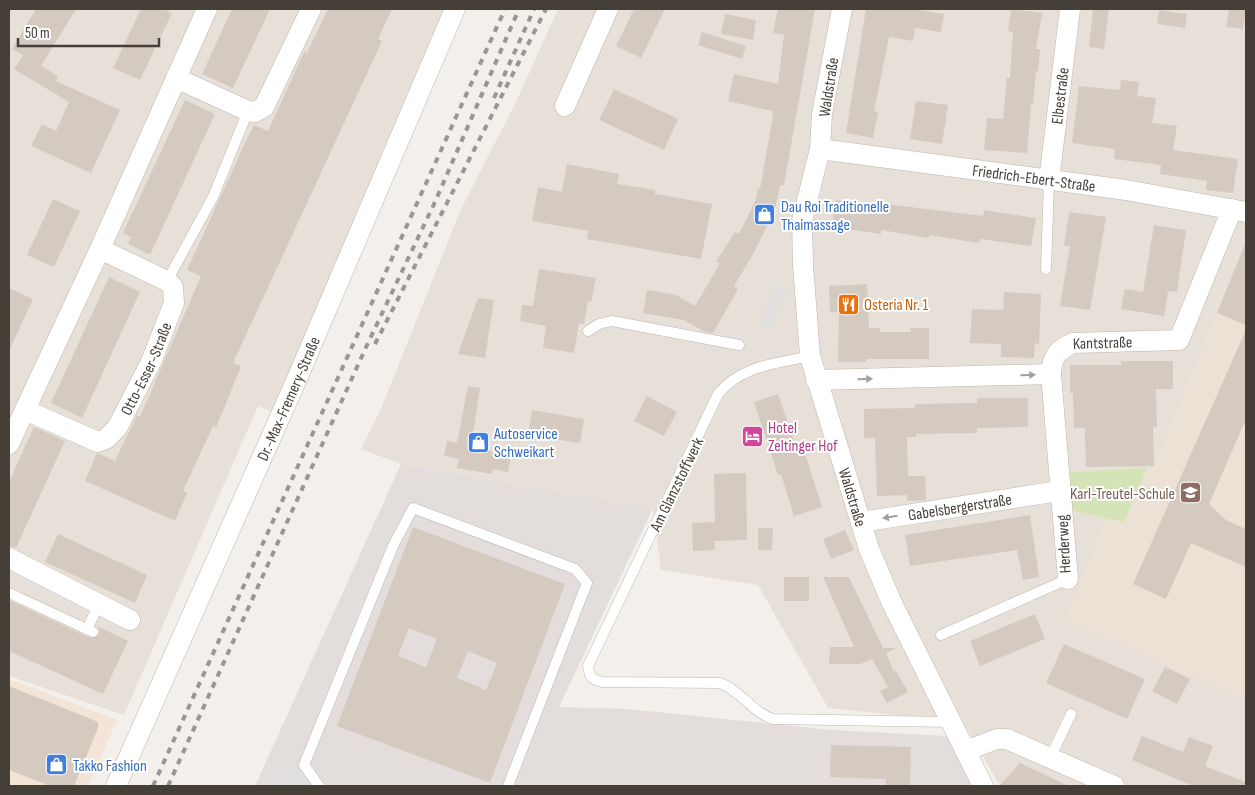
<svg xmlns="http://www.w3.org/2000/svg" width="1255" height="795" viewBox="0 0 1255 795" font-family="'Sofia Sans Condensed',sans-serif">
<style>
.residential{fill:#e7e0d8}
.commercial{fill:#f3e4d7}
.industrial{fill:#e3dedb}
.education{fill:#ebe2d5}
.green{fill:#d5e4b6}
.parking{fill:#e2e0de}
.building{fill:#d4cac0;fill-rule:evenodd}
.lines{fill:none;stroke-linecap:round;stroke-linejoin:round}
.service-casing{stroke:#beb6ad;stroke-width:11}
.minor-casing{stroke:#beb6ad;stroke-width:21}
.service{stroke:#fff;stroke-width:10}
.minor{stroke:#fff;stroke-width:20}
.rail{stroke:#979797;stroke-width:4;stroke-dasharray:6 6;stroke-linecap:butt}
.oneway{fill:#a29f9c}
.labels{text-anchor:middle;stroke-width:4;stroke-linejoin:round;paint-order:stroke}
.street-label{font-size:16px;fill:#463f38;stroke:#fff}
.shop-label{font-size:16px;fill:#366cbe;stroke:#fff;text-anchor:start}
.food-label{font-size:16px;fill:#c56008;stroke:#fff;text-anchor:start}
.hotel-label{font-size:16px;fill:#b23c85;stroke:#fff;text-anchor:start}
.education-label{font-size:16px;fill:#785e54;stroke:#fff;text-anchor:end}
</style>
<rect width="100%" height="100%" fill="#f3efea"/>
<path class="residential" d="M9,9H465L451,34L288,418L258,406L124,715L9,676Z
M558,9H1246V786H1000L963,722L828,708L758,585L661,570L653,508L401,464L361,449L381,409L461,209L515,104Z"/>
<path class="commercial" d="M9,679L117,720L88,786H9Z"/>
<path class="industrial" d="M401,464L653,508L559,707L628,709L831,730L947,736L974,786H255Z"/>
<path class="education" d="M1246,238V700L1065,620L1106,518L1124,522L1147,468H1153Z"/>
<path class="green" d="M1147,468L1124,522L1071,510L1069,472Z"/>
<path class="parking" d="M775,283L788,288L771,331L759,326Z
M277,763L305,773L300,786H266Z"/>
<path class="building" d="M36,9H76L41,66L58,76L56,81L120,110L91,173L31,146L42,124L56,131L69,102L14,69L23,55L12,49Z
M141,9H163L172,13L140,80L113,68Z
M232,9H270L233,88L202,74Z
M328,9H392L378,39L382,41L233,363L241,366L216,428L213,426L183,491L187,493L175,521L85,481L97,453L115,461L137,415L140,417L201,276L187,270L244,145L254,125L268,131L304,52L307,53Z
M634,9H665L641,58L616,46Z
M778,9H815L784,185H780L775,209L755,251L734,286L738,289L713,333L705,332L684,320L643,313L647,290L676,295L695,306L720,263L716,262L735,232L739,234L756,200L758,188L760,189L773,116L772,111L728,101L734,74L778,84L784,35L773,33Z
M866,9H914L944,14L941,32L915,28L913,41L889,37L874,111L878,112L873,138L846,133Z
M1011,9L1042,13L1036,49H1040L1038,72L1036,71L1033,104H1031L1027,153L984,150L987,118L1003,119L1007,78H1010L1013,32L1008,31Z
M1093,9H1109L1104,49L1089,47Z
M1229,9H1246L1243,29L1226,27Z
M1159,10L1187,14L1185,28L1157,24Z
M725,14L756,20L753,40L721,34Z
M702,32L746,46L742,59L698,45Z
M1121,80L1139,82L1137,96L1156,98L1152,123L1177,126L1173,150L1238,159L1233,193L1206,190L1207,181L1160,174L1161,165L1114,159L1115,149L1072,143L1079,86L1120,90Z
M614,89L678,119L664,150L599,120Z
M185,100L215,114L150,255L128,244L131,237L123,233Z
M916,101L948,105L942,144L910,139Z
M567,164L619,174L617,184L655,190V194L712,204L701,259L587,239L588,231L532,221L538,187L562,192Z
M53,199L80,211L54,267L27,255Z
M836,200L885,208L886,204L983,216L984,210L1036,218L1031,246L980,239L979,243L929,235V238L881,230V234L832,227Z
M1069,212L1106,217L1090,310L1060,306L1070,246H1064Z
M1154,225L1186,230L1177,292L1168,291L1164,316L1121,309L1125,289L1143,292Z
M1246,241V325L1217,313Z
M539,269L596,278L591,302L588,301L584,324L579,323L574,353L543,348L546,326L520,321L522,305L533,306Z
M109,277L140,292L82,418L51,403Z
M867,284L869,328H880V332H911L910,328H929V359H866V362H838L839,312H830L829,286Z
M9,288L33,299L9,351Z
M1004,292L1041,294L1039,344L1035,343L1034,358L1001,357V344L970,343L972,309L1003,310Z
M478,298L494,300L485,358L458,354Z
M1246,330V419L1209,504L1226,520L1246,529V567L1191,543L1166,599L1133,584Z
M1121,361H1173V389H1156L1157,427H1153L1154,466L1086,467L1085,428H1074L1073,393H1070V365H1121Z
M468,386L480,388L471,448L511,455L508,472L493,469L492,474L457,468L459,459L444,456L447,441L457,443Z
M778,394L795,444L801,441L822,507L794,516L781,474L778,475L754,402Z
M647,396L677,412L664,436L634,421Z
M977,398H1028V427L977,428V433L916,434V437H907L908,476H925L926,500L907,501V495L877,496L875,438H864V409L915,408V404L977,403Z
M532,410L584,419L580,443L528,435Z
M34,427L65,441L16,548L9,546V482Z
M746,473L747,540L714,541L715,550L693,551L692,523L715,522L714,474Z
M1030,515L1039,577L1023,580L1017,550L910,566L905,535Z
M413,527L565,584L490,783L337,726ZM409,628L437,639L426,667L398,656ZM468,651L497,663L486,690L457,678Z
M758,528H773L772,550H758Z
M845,530L854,550L831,559L823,539Z
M58,534L147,575L135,603L45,562Z
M784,577H809V601H784Z
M823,577H849L883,648H896L886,653L894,672L896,671L908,692L887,703L880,691L888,687L872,659L860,664H829L830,647H854Z
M9,600L90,638L99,635L100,631L97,626L128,641L103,694L9,651Z
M1035,614L1045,639L980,666L970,641Z
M1064,644L1145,679L1127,719L1046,683Z
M1165,667L1190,679L1177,704L1152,691Z
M9,686L98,722V728L74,786H50L9,770Z
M1142,736L1183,752L1189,737L1213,746L1205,766L1246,782V786H1193L1132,760Z
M831,745L911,747L910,786H886V779L830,777Z
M1020,763L1069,786H999Z"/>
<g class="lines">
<defs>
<path id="service" d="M1046,269L1049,181
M167,281L213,197L248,111
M588,331L599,324L612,321L739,345
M810,356C775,364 742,365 718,394L588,666C589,676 592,680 602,682L720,683C740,690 752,712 773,719L949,722
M9,593L93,632
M90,623L99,604
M941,635L1068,579
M1050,758L1071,714
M319,786L304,765L393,546L413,508L575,569L587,583L508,786"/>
<g id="minor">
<path id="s1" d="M842,9L822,114L820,149L802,221L803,265L810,356L869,549L891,601L983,786"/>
<path d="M176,78L248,111L255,112L264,107L311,9"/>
<path d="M565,106L608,9"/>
<path id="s2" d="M820,149L1126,190L1246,212"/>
<path id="s3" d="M1049,181L1070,9"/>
<path d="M816,380L1051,374"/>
<path id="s4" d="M25,410L98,442L106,439L117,428L151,362L174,303L173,287L167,281L100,249"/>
<path d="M9,444L100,249L207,9"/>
<path id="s5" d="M861,522L1059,491"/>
<path d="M9,558L130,620"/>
<path id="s6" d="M1068,579L1051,374C1052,357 1057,350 1073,343L1179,340L1232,209"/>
<path d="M965,751L997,739H1007L1114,786"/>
<path id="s7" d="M116,786L296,381L455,9"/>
</g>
</defs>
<use href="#service" class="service-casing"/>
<use href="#minor" class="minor-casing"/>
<use href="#service" class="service"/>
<use href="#minor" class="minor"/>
<path class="rail" d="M494,98L534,9
M375,344L546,9
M153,786L505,9
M168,786L367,345L435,202L519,9"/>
</g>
<defs><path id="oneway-solid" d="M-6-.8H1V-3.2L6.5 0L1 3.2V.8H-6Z" transform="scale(1.25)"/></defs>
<g class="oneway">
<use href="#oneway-solid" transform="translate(1028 375) rotate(-2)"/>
<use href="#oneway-solid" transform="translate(865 379) rotate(-2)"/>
<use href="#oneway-solid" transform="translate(890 517) rotate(171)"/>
</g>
<defs>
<symbol id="shop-square" viewBox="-11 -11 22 22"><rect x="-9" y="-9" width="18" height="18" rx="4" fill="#3f7fe0" stroke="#fff"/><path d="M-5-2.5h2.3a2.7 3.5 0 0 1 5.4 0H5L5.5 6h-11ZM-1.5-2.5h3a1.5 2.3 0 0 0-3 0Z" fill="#fff"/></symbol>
<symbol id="restaurant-square" viewBox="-11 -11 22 22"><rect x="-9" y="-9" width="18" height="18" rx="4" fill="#e8710a" stroke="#fff"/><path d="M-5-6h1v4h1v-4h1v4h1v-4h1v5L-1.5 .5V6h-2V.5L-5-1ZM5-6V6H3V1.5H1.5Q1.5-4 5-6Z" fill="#fff"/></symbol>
<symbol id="hotel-square" viewBox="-11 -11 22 22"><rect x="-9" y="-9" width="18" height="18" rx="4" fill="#d1479c" stroke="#fff"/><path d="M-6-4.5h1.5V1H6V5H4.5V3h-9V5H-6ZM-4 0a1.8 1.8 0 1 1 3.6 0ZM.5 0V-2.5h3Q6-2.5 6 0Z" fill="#fff"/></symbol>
<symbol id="school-square" viewBox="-11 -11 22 22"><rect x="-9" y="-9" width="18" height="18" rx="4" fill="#8d6e63" stroke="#fff"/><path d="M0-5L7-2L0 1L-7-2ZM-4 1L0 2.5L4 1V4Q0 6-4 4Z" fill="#fff"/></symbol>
</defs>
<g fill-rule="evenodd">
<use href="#shop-square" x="752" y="202" width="25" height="25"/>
<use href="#restaurant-square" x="836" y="292" width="25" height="25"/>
<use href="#hotel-square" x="740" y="424" width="25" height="25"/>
<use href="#shop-square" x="466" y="430" width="25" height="25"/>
<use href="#school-square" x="1178" y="480" width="25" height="25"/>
<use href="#shop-square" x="44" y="752" width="25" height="25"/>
</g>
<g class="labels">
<g class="street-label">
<text transform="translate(828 87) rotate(-81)" y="6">Waldstraße</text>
<text dy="6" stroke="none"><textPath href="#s3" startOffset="86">Elbestraße</textPath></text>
<text dy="6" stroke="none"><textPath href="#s2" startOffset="216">Friedrich-Ebert-Straße</textPath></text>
<text dy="6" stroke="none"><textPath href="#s6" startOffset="276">Kantstraße</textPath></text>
<text dy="6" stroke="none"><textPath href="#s4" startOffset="170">Otto-Esser-Straße</textPath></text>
<text dy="6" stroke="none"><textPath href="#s7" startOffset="424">Dr.-Max-Fremery-Straße</textPath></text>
<text transform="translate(676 484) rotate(-64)" y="6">Am Glanzstoffwerk</text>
<text dy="6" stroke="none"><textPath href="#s1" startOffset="499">Waldstraße</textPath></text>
<text dy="6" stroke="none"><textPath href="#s5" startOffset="100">Gabelsbergerstraße</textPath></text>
<text transform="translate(1063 544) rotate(-93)" y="6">Herderweg</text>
</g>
<g class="shop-label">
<text x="781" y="212">Dau Roi Traditionelle<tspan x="781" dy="18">Thaimassage</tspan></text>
<text x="494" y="439">Autoservice<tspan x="494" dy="18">Schweikart</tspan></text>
<text x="73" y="771">Takko Fashion</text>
</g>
<g class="food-label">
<text x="864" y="310">Osteria Nr. 1</text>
</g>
<g class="hotel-label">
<text x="768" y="433">Hotel<tspan x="768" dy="18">Zeltinger Hof</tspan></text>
</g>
<g class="education-label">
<text x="1175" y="499">Karl-Treutel-Schule</text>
</g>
</g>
<rect width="1255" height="795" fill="none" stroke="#463f38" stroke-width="20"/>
<path d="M18 38v8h141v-8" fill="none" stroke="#463f38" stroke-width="2.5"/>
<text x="25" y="38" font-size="15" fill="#463f38" stroke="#ffffff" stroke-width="4" paint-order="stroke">50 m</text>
</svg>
